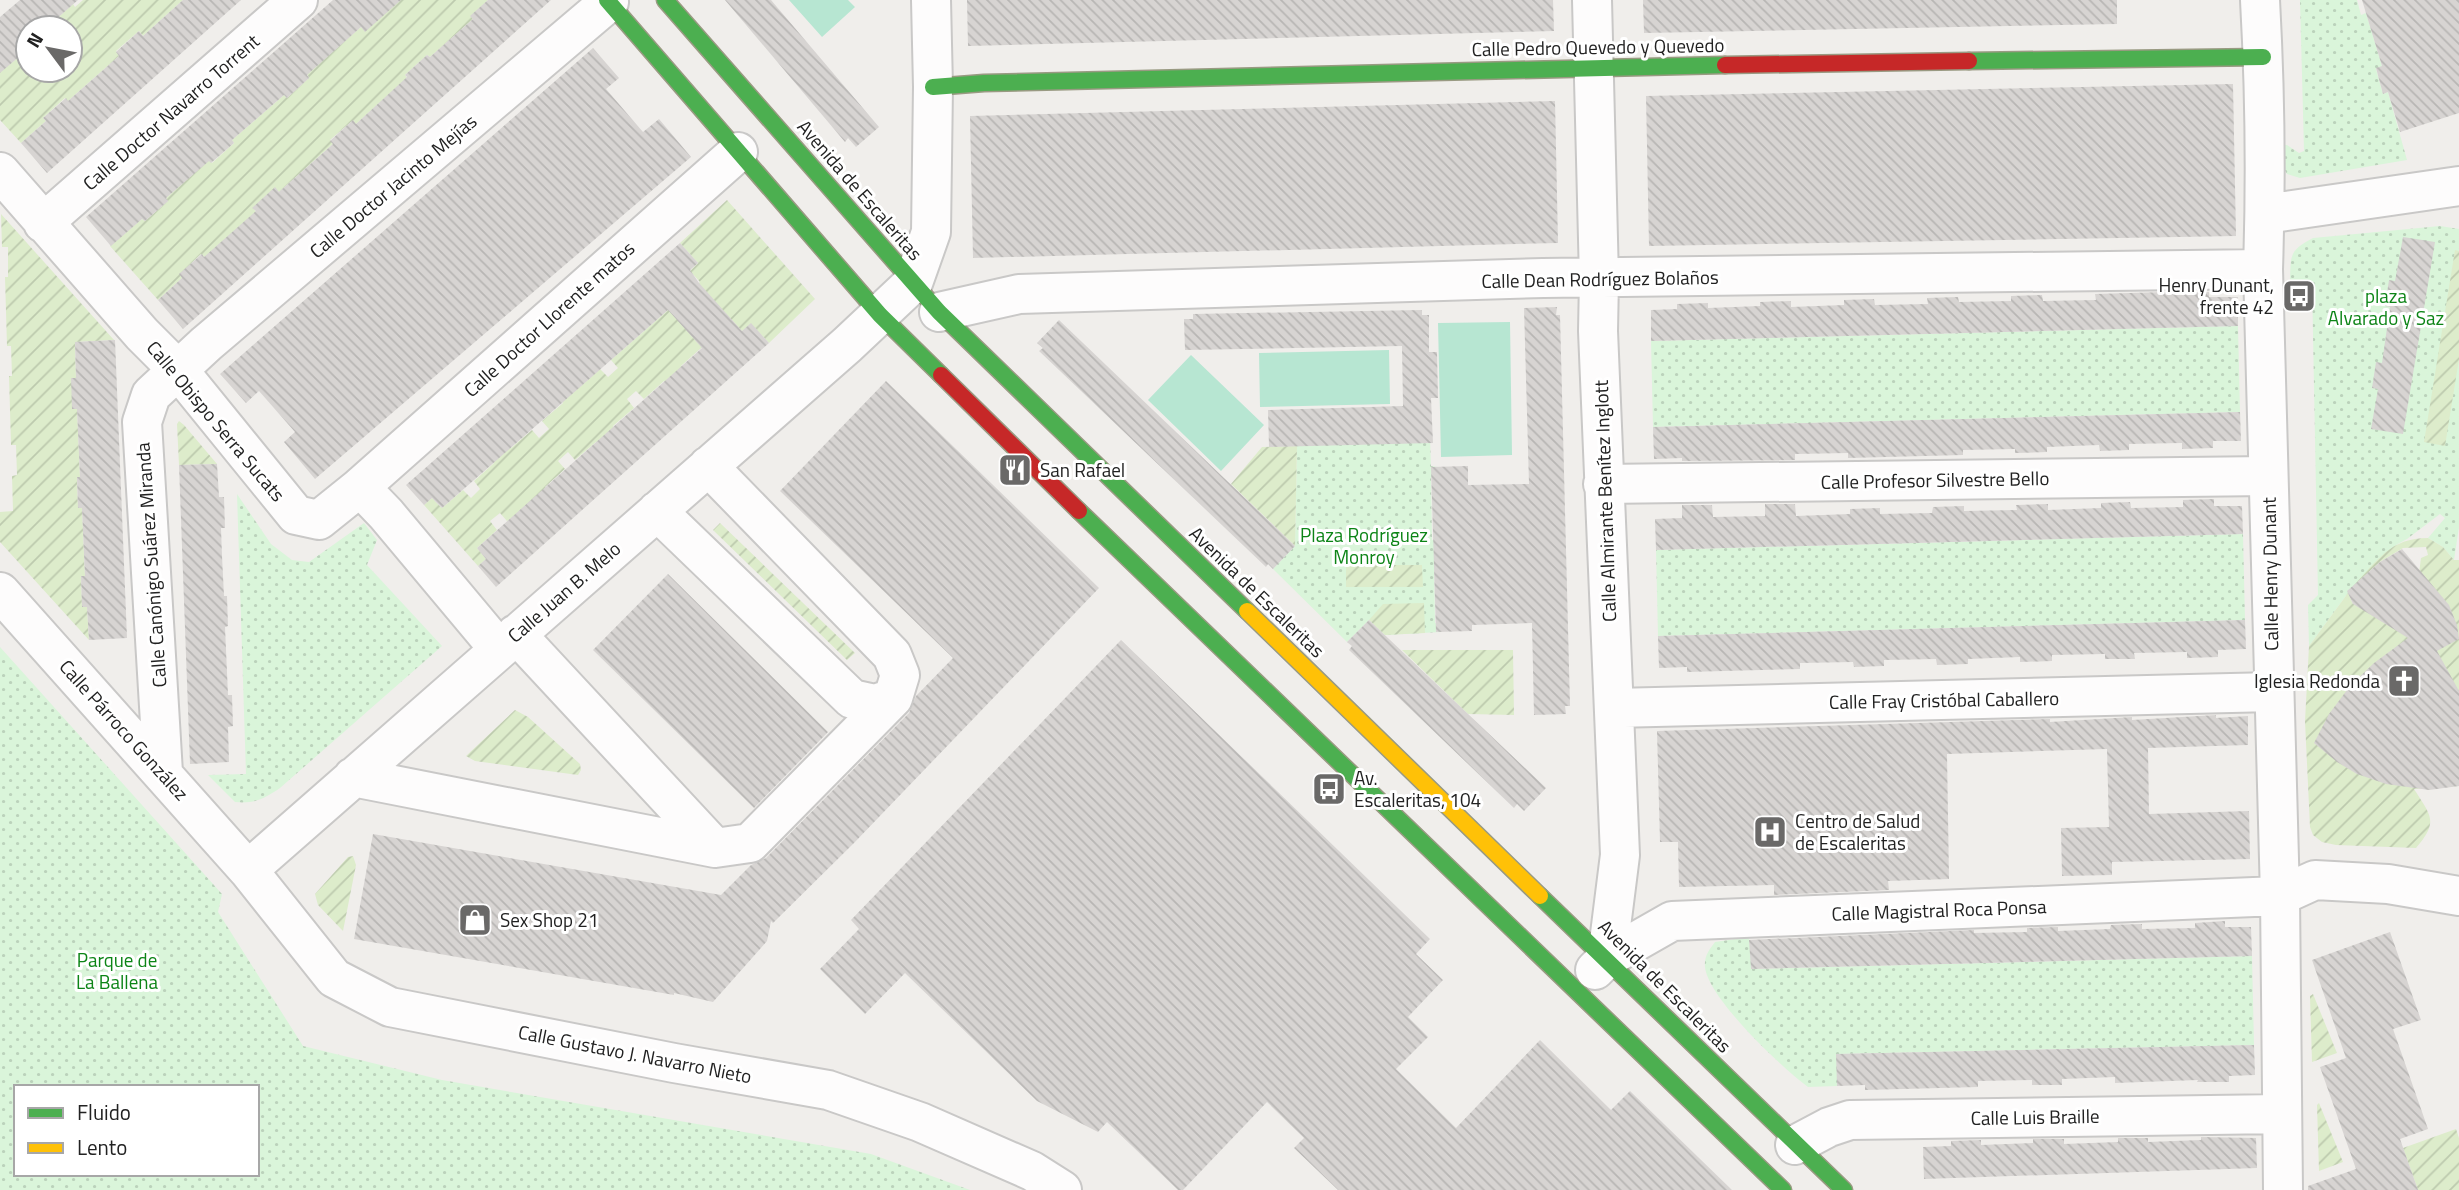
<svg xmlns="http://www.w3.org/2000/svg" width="2459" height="1190" viewBox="0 0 2459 1190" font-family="'Titillium Web',sans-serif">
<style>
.park{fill:url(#park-dots);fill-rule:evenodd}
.garden{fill:url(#garden-furrows)}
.pitch{fill:#b7e6d2}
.building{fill:url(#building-back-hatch)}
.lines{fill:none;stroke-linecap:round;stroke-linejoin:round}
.street-casing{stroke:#c9c8c7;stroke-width:42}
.fast-casing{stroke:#999a82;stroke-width:19}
.slow-casing{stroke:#999a82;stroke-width:19}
.jam-casing{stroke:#999a82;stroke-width:19}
.street{stroke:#fdfcfc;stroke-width:38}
.fast{stroke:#4caf50;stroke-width:16}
.slow{stroke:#ffc107;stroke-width:16}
.jam{stroke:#c62828;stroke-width:16}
.labels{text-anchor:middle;stroke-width:6;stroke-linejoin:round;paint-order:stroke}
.street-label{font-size:19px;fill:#222;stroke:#fff}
.poi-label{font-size:19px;fill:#222;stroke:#fff;text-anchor:start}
.park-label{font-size:19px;fill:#0c8416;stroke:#fff}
</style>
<defs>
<pattern id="park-dots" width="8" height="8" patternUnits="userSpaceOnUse" patternTransform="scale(1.75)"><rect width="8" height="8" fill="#daf5da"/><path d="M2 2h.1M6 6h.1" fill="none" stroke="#bbd2bb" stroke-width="1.8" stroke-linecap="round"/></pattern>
<pattern id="garden-furrows" width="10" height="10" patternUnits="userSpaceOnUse" patternTransform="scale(1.75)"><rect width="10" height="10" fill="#ddeccb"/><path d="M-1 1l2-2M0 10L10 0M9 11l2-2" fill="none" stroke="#bdcaae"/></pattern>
<pattern id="building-back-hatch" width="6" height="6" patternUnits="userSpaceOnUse" patternTransform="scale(1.75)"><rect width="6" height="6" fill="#d7d4d2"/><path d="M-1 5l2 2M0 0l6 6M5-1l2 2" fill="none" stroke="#b8b6b4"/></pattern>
</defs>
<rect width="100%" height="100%" fill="#f0eeeb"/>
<path class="park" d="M2300,0H2357L2361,15L2366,13L2382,66L2376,69L2383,94L2388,92L2407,160L2300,178L2287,174L2281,164L2283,145H2287L2299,153L2304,151Z
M2440,226L2459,229V527L2454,560L2443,547L2428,538L2445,518L2440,514L2407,539L2396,545L2376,563L2348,593L2309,646L2308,605L2318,595L2312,282H2290C2291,256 2288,251 2313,238Z
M2238,326L2240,412L1653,427L1651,341Z
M1430,438L1431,466L1438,467V476L1431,477L1432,540L1440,541L1434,558L1435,623L1441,624V632L1385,635L1369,620L1347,642L1273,569L1295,546L1297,446Z
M237,494L271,544L292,560L309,562L364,523L377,540L367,565L442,646L280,788C264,799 254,804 235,802L208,775L246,774Z
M2243,534L2245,620L1658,636L1656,550Z
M0,647L222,894L218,912L303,1046L442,1080L871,1154L970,1190H0ZM16,1087H257V1174H16Z
M1749,937L1752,969L2252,956L2254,1045L1837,1054V1086L1808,1087C1782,1068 1708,998 1705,967C1704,956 1709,950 1715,942Z"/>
<path class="garden" d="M83,0H183L143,36L139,31L116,51L119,56L68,101L65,98L43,118L46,121L21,143L0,120V68L9,65L28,49V70H70V28H46L73,4L75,7Z
M393,0H488L471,16L473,19L430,57L427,55L405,75L407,78L356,124L352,121L330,140L333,144L279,192L275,188L253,208L256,212L205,257L201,254L180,274L182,278L158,300L110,246L142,219L145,221L168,201L166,198L209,160L212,163L234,143L232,140L284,95L287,98L309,78L307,74L361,27L365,31Z
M727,200L815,299L769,343L751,324L742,331L732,320L681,366L691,377L674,392L664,381L644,399L636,391L627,399L634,408L613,426L622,437L606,453L596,442L575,460L568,452L558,461L565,469L545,487L555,498L507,521L500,513L490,521L497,530L477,548L486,559L478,566L424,505L432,498L442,508L463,490L471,498L480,489L474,481L494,463L484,452L501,437L511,448L532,430L539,438L549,429L542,421L563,403L553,391L570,377L580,387L600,369L608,377L618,368L611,360L700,282L690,271L698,263L680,243Z
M1,214L114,340L75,342L76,378H71L77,409L80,477L77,478L78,507L82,508L85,576L81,577L82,606L87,607L89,640L0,542V512L13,511L12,476L17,475L16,445H11L9,376H12L11,346H7L5,277H8V247H2Z
M2455,250L2459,251V359L2445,446L2424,442Z
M179,421L184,425L217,464L179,465L177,424Z
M1297,446L1295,546L1231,484L1262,447Z
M720,523L855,653L847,660L713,530Z
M2428,538L2443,547L2454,560H2459V786L2414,789C2431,816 2439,821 2416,848L2336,845L2322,842L2313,835L2310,827L2305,721L2309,646L2348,593L2353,604L2418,581L2421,558L2428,555L2426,547L2403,548L2380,562L2353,586C2378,560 2390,538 2428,538Z
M1346,565H1422L1423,587H1346Z
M1424,603L1425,633L1385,635L1369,620L1383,604Z
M1402,650H1513L1514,715L1468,714Z
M515,710L528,717L580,764L581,770L578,775L475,761L466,756Z
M353,856L356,865L343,931L318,905L315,894L348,857Z
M2313,994L2337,1053L2312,1062L2310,996Z
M2319,1103L2343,1162L2319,1171L2317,1105Z
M2456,1129L2459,1138V1190H2418L2403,1148Z"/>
<path class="pitch" d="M789,0H848L855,7L822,37Z
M1510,322L1512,455L1441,457L1438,323Z
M1389,350L1390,404L1260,407L1259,353Z
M1191,355L1264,425L1221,471L1148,400Z"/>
<path class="building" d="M20,0H78L46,28H28V49L0,73V17Z
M183,0H241L47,173L21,143L46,121L43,118L66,98L68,101L119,56L116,52L139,31L143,36Z
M333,0H401L365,32L361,27L307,75L309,78L287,98L284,95L232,140L234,143L211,163L209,161L166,198L168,201L145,221L142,219L111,246L86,217Z
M488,0H551L183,329L158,300L182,278L179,274L202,254L204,257L256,211L252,208L275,187L279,192L333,144L330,141L353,120L356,124L407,77L405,75L427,55L430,57L473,19L470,16Z
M725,0H771L879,127L856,147L848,138L845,142Z
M967,0H1553L1554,31L968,46Z
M1643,0H2117V24L1644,33Z
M2362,0H2459V113L2400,132L2388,92L2383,94L2376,68L2382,66Z
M593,48L619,78L606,89L643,132L659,119L691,157L315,479L284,442L295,432L259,391L246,403L220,374Z
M2233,84L2236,236L1649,246L1646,96Z
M1555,101L1558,243L973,258L970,116Z
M2403,237L2435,242L2403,434L2371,429L2378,389L2372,388L2376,362L2382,363L2390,307L2385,306L2389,280L2395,281Z
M680,243L698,263L690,270L699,283L742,331L751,323L769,343L496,587L478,566L486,559L477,548L702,348L668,310L442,508L432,498L424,505L406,485Z
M2166,292H2209V297H2238V326L1651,341V310L1677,309V304L1708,303V308L1760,306V302L1791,301V307L1844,305V300L1874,299L1875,305L1928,304L1927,298L1958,297L1959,302L2011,301V296L2042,295L2043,301L2096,300L2095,294Z
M1557,307L1556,315H1560L1570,706H1565L1566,714L1534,715L1532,623L1472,625V631L1436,632L1431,467L1468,466V485L1529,484L1524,308Z
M1422,310V315H1429V352H1437L1438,398H1431L1433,443L1269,447L1268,410L1403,406L1402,346L1185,350L1184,319H1193V314Z
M1059,320L1295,546L1273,569L1268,564L1266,567L1039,351L1043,348L1037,343Z
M115,340L127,638L89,640L87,607H82L81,576H85L82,508H78L77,477H80L77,409H72L71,378H76L75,342Z
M886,381L1099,588L854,843L773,923L771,921L767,941L713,1002L674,993V995L354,939L373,834L721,895L751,865L766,858L909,713L916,696L953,658L780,491Z
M2240,412L2241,441H2213V448L2182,449V443L2129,444V450L2100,451L2099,445L2047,447V452L2015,453V449L1963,450V455L1848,458V453L1795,454V460L1682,461V458L1654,459L1653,427Z
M217,464L219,497H224L225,528H221L222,556L224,596H227L228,626L225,627L228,695H232L233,726L228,727L229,762L190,764L179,465Z
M2214,499V506H2242L2243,534L1656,550L1655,519L1682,518V505H1712L1713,517L1765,516V504H1795L1796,516L1850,514V509L1880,508V514L1932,513L1933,507L1964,506V511L2017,510L2016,505L2048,504V510L2101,508V503L2130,502L2131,508L2183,507V500Z
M2402,549L2449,605L2457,625L2459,639L2437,651L2459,691V786L2429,790L2386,784L2357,774L2337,762L2314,743L2329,714L2350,686L2374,663L2408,638L2353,604L2347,591L2380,562Z
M668,574L828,732L754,808L593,650Z
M1369,620L1546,788L1524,811L1517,804L1514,808L1349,650L1352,646L1347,642Z
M2245,620L2246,649L2218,650V657L2187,658V652L2134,653L2135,659H2105V654L2052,655V661L2020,662V657L1968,659V664L1937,665L1936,659L1884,660V666L1854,667L1853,662L1800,663V669L1687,672V667L1659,668L1658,636Z
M1121,640L1430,939L1416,954L1443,980L1408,1017L1428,1037L1396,1069L1456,1128L1540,1040L1611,1110L1630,1091L1732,1190H1338L1294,1148L1304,1138L1267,1102L1183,1190H1178L1107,1122L1098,1132L1037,1101L905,973L865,1014L820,969L859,929L851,920Z
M2216,715V718L2248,716V745L2148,748L2149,814L2249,811L2250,859L2112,862V875L2062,876L2061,828L2109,827L2107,749L1947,754L1949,879L1888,881L1889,890L1774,895V885L1679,887L1678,842H1660L1657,731L2050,719V722L2132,717V720Z
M2225,921V927H2251L2252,956L1751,969L1749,940L1974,930V933L2027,932V928L2058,927V931L2110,929L2111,925L2142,924V929L2195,928V923Z
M2390,932L2421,1020L2393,1029L2428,1129L2400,1139L2418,1190H2308V1186L2356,1169L2320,1067L2346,1058L2312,960Z
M2254,1045L2255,1075L2229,1076V1082H2197L2198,1080L2115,1083V1077L2062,1079V1085H2032V1080L1978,1081V1087L1865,1090V1085L1837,1086L1836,1054Z
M2201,1137L2256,1138L2257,1168L1924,1179L1923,1147L1951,1146V1141L1981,1140V1145L2033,1143V1139H2064V1144L2118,1142V1138H2148V1142L2201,1140Z"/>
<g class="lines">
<defs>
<path id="street" d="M1592,0L1599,279L1598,331L1620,855L1607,958
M2260,0C2265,90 2266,180 2263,269L2280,896L2283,1190
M0,172L142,334L179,371L296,515L319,520L360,487L386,514L499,649
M2265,214L2459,186
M43,223L298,0
M939,312L1019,294L1543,278L2263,269
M708,466L892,655L900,675L893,698L750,843L715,848
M1603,484L2268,476
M360,487L738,152
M657,511L852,699L875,704L893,698
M0,592L248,870L334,978L390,1007L674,1063L828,1090L920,1122L1032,1171L1062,1190
M1614,708L2273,692
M163,773L142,422L151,395L206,344L609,2
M353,777L715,848L516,634
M248,870L847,345L913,283L931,232L933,87L931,0
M1595,970L1607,958L1672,921L2254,897L2280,896L2315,880L2388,884L2459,896
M1795,1145L1829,1127L1850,1120L2281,1114"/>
<path id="fast" d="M607,0L880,315L941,375
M665,0L939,312L1247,611
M1969,61L2263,57
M933,87L984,83L1725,65
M1079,511L1783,1190
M1540,896L1844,1190"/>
<path id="slow" d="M1247,611L1540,896"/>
<path id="jam" d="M1725,65L1969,61
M941,375L1079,511"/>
</defs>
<use href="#street" class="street-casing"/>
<use href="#fast" class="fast-casing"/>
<use href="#slow" class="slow-casing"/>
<use href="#jam" class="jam-casing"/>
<use href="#street" class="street"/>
<use href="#fast" class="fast"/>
<use href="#slow" class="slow"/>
<use href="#jam" class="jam"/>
</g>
<defs>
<symbol id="bus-square" viewBox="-11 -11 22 22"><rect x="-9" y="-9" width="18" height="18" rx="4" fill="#6a6968" stroke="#fff"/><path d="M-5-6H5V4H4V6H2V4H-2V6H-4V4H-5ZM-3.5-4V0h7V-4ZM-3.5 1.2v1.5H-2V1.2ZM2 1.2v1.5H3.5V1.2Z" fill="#fff"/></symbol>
<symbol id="restaurant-square" viewBox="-11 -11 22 22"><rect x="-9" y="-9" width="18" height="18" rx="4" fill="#6a6968" stroke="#fff"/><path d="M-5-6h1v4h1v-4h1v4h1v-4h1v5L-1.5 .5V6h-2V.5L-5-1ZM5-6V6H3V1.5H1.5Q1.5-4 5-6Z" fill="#fff"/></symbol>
<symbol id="church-square" viewBox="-11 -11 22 22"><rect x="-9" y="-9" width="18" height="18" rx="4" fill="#6a6968" stroke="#fff"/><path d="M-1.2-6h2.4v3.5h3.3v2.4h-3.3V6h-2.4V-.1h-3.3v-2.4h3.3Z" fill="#fff"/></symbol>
<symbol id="hospital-square" viewBox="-11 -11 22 22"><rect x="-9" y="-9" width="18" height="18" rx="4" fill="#6a6968" stroke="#fff"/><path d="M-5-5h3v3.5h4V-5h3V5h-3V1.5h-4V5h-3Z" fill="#fff"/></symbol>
<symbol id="shop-square" viewBox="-11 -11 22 22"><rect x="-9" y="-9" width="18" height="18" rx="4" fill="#6a6968" stroke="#fff"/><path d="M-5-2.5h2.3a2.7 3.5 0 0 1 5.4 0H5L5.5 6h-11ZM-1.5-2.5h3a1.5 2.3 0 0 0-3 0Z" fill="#fff"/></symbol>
</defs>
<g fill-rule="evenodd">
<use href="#bus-square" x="2280" y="277" width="38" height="38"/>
<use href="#restaurant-square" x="996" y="451" width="38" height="38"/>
<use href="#church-square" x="2385" y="662" width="38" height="38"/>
<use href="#bus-square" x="1310" y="770" width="38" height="38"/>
<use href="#hospital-square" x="1751" y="813" width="38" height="38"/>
<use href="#shop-square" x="456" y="901" width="38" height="38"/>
</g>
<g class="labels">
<g class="street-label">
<text transform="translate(1598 47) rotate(-1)" y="7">Calle Pedro Quevedo y Quevedo</text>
<text transform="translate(171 112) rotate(-41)" y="7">Calle Doctor Navarro Torrent</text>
<text transform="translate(393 186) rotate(-40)" y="7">Calle Doctor Jacinto Mejías</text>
<text transform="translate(860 190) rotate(49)" y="7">Avenida de Escaleritas</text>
<text transform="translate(1600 279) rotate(-1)" y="7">Calle Dean Rodríguez Bolaños</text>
<text transform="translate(549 319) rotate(-42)" y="7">Calle Doctor Llorente matos</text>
<text transform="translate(216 421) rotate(50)" y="7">Calle Obispo Serra Sucats</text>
<text transform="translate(1935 480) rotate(-1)" y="7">Calle Profesor Silvestre Bello</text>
<text transform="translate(1605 501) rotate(-92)" y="7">Calle Almirante Benítez Inglott</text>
<text transform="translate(151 565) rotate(-94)" y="7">Calle Canónigo Suárez Miranda</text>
<text transform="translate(2270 574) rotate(-91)" y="7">Calle Henry Dunant</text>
<text transform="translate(564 592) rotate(-41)" y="7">Calle Juan B. Melo</text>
<text transform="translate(1257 592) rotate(44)" y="7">Avenida de Escaleritas</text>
<text transform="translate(1944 700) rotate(-1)" y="7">Calle Fray Cristóbal Caballero</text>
<text transform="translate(124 730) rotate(48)" y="7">Calle Párroco González</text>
<text transform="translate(1939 910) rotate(-2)" y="7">Calle Magistral Roca Ponsa</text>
<text transform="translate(1665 986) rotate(45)" y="7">Avenida de Escaleritas</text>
<text transform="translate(635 1054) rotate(11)" y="7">Calle Gustavo J. Navarro Nieto</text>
<text transform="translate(2035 1117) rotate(-1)" y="7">Calle Luis Braille</text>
</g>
<g class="poi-label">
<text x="2274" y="292" text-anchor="end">Henry Dunant,<tspan x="2274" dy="22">frente 42</tspan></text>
<text x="1040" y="477">San Rafael</text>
<text x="2380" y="688" text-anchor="end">Iglesia Redonda</text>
<text x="1354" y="785">Av.<tspan x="1354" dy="22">Escaleritas, 104</tspan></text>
<text x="1795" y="828">Centro de Salud<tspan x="1795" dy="22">de Escaleritas</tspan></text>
<text x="500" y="927">Sex Shop 21</text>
</g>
<g class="park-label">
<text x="2386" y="303">plaza<tspan x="2386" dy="22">Alvarado y Saz</tspan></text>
<text x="1364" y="542">Plaza Rodríguez<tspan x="1364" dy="22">Monroy</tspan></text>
<text x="117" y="967">Parque de<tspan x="117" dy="22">La Ballena</tspan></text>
</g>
</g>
<rect x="14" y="1085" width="245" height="91" fill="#ffffff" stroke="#a7a7a7" stroke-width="2"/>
<rect x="28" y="1108" width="35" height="10" fill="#4caf50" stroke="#a7a7a7" stroke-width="2"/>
<text x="77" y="1120" font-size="21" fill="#222222">Fluido</text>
<rect x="28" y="1143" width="35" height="10" fill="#ffc107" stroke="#a7a7a7" stroke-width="2"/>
<text x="77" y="1155" font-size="21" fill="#222222">Lento</text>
<g transform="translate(49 49) rotate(302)"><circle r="33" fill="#ffffff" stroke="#a7a7a7" stroke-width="2"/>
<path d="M0-5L12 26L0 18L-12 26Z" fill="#6a6968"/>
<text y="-10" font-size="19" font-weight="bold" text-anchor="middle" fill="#222222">N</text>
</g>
</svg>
